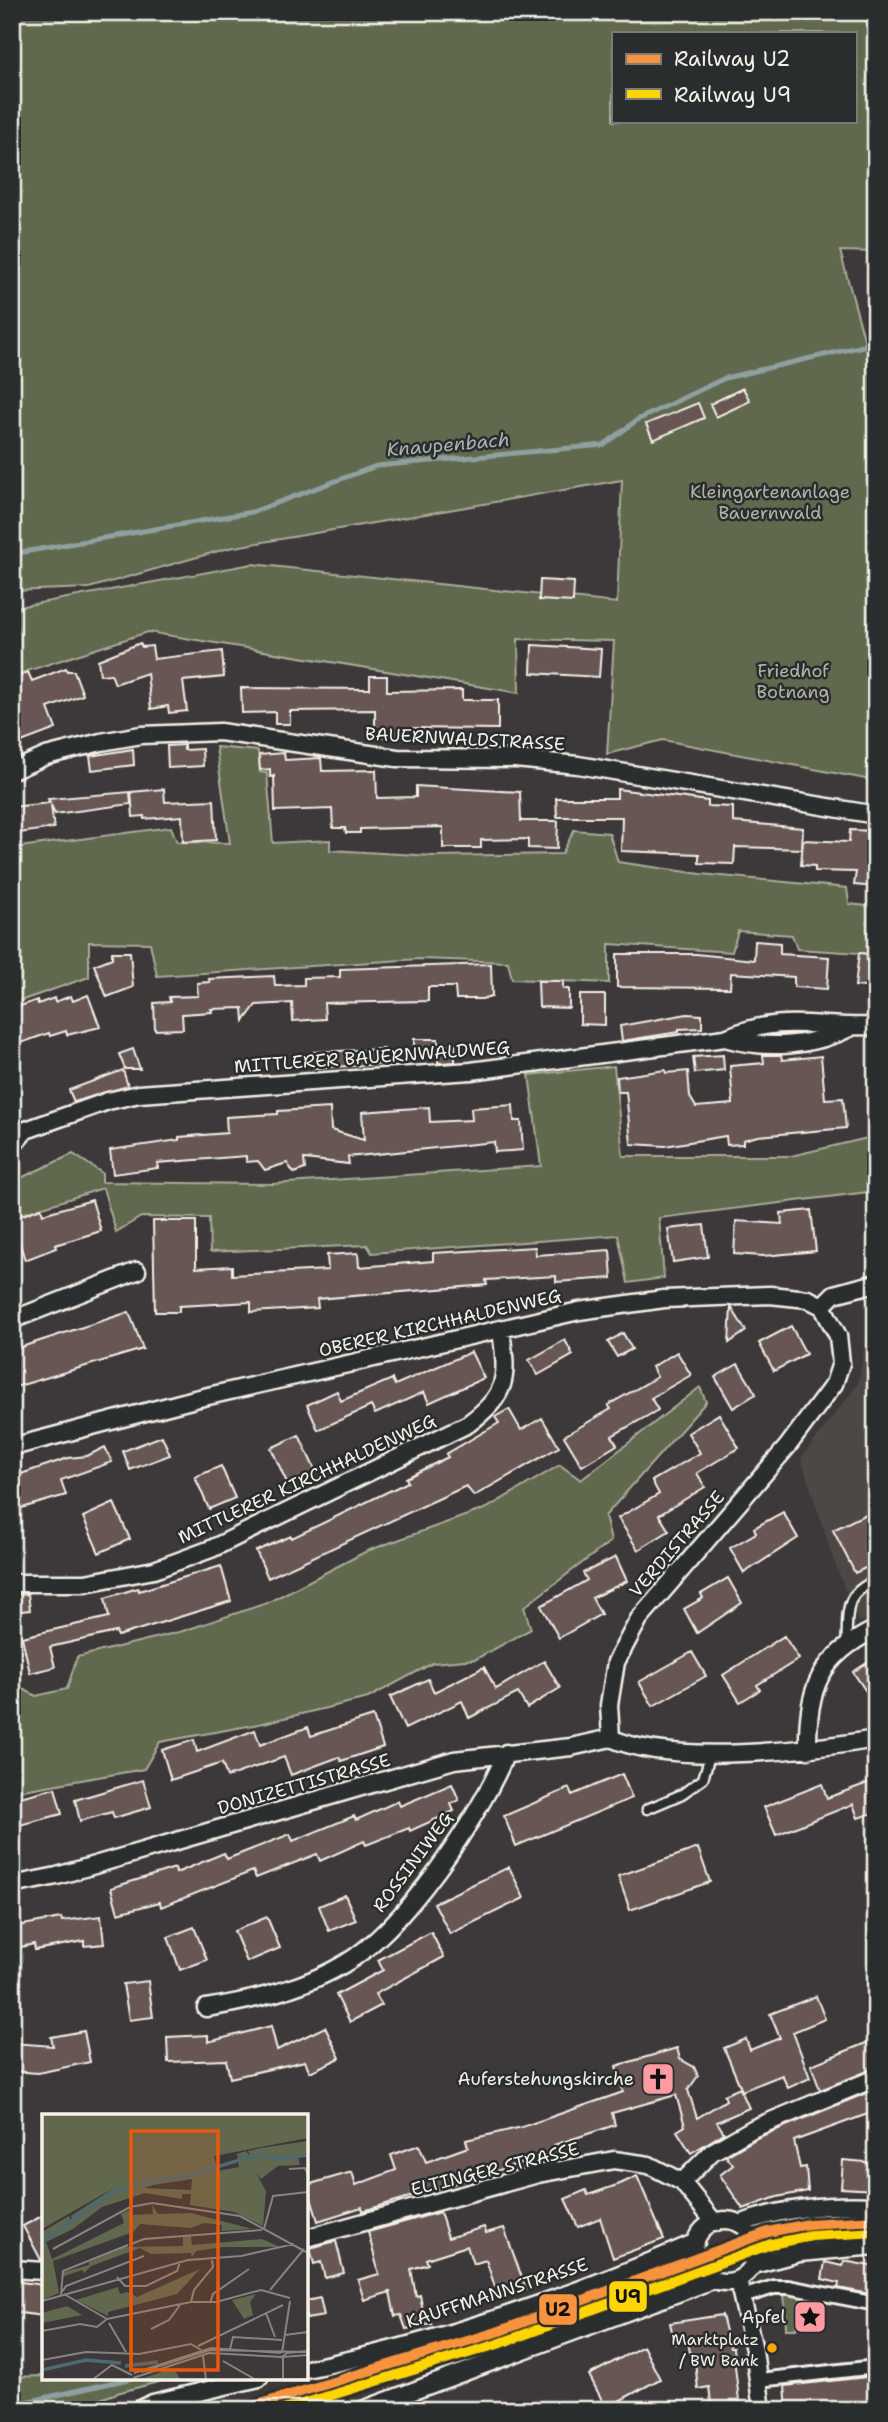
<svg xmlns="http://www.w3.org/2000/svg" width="888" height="2422" viewBox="0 0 888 2422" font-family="'Shantell Sans',sans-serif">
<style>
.built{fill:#4d4645}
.green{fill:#61684e;stroke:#aaac9b;stroke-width:2;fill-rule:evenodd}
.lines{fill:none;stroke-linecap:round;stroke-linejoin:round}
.stream{stroke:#90a0a0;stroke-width:5}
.building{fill:#685655;stroke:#f4f1e8;stroke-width:2}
.service-casing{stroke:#f4f1e8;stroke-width:13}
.pedestrian-casing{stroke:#f4f1e8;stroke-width:18}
.minor-casing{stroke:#f4f1e8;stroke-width:21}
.service{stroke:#2a2d2e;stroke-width:8}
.pedestrian{stroke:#2a2d2e;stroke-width:12}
.minor{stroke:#2a2d2e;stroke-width:16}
.rail-1-casing{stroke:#2a2d2e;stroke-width:16}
.rail-2-casing{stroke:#2a2d2e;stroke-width:16}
.rail-1{stroke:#f8933d;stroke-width:10}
.rail-2{stroke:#ffd503;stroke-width:10}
.bus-dot{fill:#f7a600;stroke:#2a2d2e;stroke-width:2.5}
.labels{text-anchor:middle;stroke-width:5;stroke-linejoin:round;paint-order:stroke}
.bus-label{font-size:16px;fill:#f4f1e8;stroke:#2a2d2e;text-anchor:end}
.park-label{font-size:18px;fill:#b2b3a3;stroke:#2a2d2e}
.street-label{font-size:18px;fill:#f4f1e8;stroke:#2a2d2e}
.poi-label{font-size:18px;fill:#f4f1e8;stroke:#2a2d2e;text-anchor:end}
.water-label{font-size:19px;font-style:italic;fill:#a9b4b2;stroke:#2a2d2e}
.inset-river{fill:none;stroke:#4d6a70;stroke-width:3.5}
.inset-road{fill:none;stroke:#868380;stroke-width:2}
.view{fill:#e8590c;fill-opacity:0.15;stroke:#e8590c;stroke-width:3.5}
.inset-edge{fill:none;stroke:#f4f1e8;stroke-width:3.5}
.line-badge{stroke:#2a2d2e;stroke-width:2.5}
.pale-badge-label{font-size:19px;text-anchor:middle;font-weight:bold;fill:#111}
</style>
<rect width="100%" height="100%" fill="#3d393a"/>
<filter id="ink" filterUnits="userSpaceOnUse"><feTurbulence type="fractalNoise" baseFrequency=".0143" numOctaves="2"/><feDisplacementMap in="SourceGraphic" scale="14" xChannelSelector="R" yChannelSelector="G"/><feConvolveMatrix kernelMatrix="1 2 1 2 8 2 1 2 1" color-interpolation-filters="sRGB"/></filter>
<g filter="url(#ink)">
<path class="built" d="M876,1303V1614L859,1623L833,1559L801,1458L858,1384L872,1304Z"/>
<path class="green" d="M12,12H876V252L840,251L876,382V781L663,740L607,754L614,641L518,639L519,693L148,632L12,676V608L252,564L617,603L622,480L229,548L89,588L12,591ZM613,33H855V121H613Z
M216,747L258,751L260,772L267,773L273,843L330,840V850L434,856L562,854L574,830L609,833L618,862L701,874L847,888L849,904L876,907V954L797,949L792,935L738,931L732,952L609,944V983L512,979L508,962L419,959L157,976L150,943L89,942V977L14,1003L21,1026L12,1029V848L171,827L177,842L230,843Z
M614,1066L623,1156H791L876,1136V1191L659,1218L664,1278L628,1283L618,1235L372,1253L367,1245L210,1252L209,1218L141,1217L116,1232L103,1188L12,1217V1182L73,1154L102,1173V1182L272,1184L541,1166L529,1075Z
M700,1387L706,1402L605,1516L611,1541L524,1607L531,1629L476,1659L433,1663L368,1698L259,1724L160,1742L144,1769L12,1792V1683L36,1696L67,1689L77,1657L183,1631L267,1603L367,1551L487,1508L560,1465L581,1480Z
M784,2291L822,2296L821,2306L801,2302L796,2329H786Z
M44,2376V2378H173L117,2393L71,2410H12V2377Z"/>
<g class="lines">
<path class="stream" d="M12,554L252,512L376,466L604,445L637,420L725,378L876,343
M12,2400L26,2402L133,2378"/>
</g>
<path class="building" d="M743,388L750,401L716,417L710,404Z
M698,403L704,418L653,440L646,424Z
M540,580L574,582L573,602L539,600Z
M140,643L142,647L152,646L154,659L222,651L224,677L183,681L187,711L169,713L168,706L151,709L147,673L115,684L111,674L100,675L98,660Z
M532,645L601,649L599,677L531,673Z
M66,668L67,671H74L83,695L48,708L56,729L16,744L12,735V679L28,672L32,681Z
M370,676H387V691L462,690V700H498V729L404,728V737H375V710L290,711V724H275V712L242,713L241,688L370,689Z
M184,745V750L202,749L203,766L168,768L167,746Z
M133,749L134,765L92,770L90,756Z
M284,753L285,760L321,758L322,771L376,770L377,798L416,797V786L520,792L521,821H558L557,849L528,848V839L481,840V848H443V827L360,829V833H346L345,828H333L332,809L275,811L274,776L270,777V769L260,770L259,755Z
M164,789L165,802L214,800L216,840L183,842L182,816L144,819V816L133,817L131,792Z
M617,789L708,801V806L733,807V822L803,828L802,849L735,847L734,864L699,863V854L621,851L622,817H557L556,798H617Z
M130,792L131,804L55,814L51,805L54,828L12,834V807L50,803L48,799Z
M850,830L876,831V887L854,885L856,872L815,871V866L801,865L803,840L849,842Z
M755,941L780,943V954L829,957L827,989L794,987V977L731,973L730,988L617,987V954H696L754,960Z
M112,952H130L133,987L107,997L94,965L112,958Z
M859,953L876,955V988L855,986Z
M491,964L492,996L482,999H456L455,987H428V1001L324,1003L325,1019L293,1021L292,1003L256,1005L244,1021L243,1008L211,1009L212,1012L182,1014L183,1029L155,1030L154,1003L170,1002L169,997L198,996L197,983L210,982L209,979L274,976L275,986L304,985V978L340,977V969Z
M538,981H563V989H569V1008L539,1007Z
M88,995L100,1027L67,1035L66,1031L50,1036L49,1033L12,1046V1009L37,1000L38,1004L54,998L55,1002L71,996L73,1001Z
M580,995H605V1025L580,1024Z
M687,1014L702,1015V1028L679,1029V1032L622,1041L620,1026Z
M414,1039H438V1045H455V1062L438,1063V1056H414Z
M133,1049L140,1069H125L119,1054Z
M384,1049L385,1064L314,1068L313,1052Z
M723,1055L724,1070L695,1073L693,1057Z
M763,1055H781L782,1060L821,1056L825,1099L843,1098L846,1128L758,1136L743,1140V1144L727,1145L726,1136L665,1146L631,1144L626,1092H618L617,1077L665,1070L666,1073L688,1071L690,1097L696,1107L733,1104L730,1066L764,1063Z
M123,1070L128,1086L74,1102L69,1090Z
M513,1105L514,1121H521L523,1150L495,1152L494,1142L348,1157L349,1164L304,1159L305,1169L294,1173L287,1163L265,1170L258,1161L246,1162V1156L157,1163L158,1168L113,1174L110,1150L179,1140V1137L227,1133L226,1117L278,1114V1111L330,1108L331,1130L364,1140L362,1112L429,1107L430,1122L472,1120L471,1108Z
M92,1200L101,1231L55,1245L56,1248L25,1260L12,1219L41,1208L43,1214Z
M811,1210L816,1251L763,1256L734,1254L736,1221L782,1224L781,1213Z
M153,1221H196V1268L232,1266V1275L328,1270L327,1255L358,1253L359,1267L433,1261V1253L535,1247L536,1255L610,1250L612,1278L556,1282V1276L486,1280L487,1285L317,1299L318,1308L251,1312V1302L179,1306V1312H155Z
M704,1225L708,1257L673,1262L668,1229Z
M731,1307L746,1331L729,1343Z
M129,1312L143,1349L12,1388V1350Z
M791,1326L806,1354L774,1371L759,1343Z
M623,1333L632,1349L617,1357L608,1342Z
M565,1340L573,1355L538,1375L529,1360Z
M471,1352L484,1378L429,1403L424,1392L375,1414L371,1406L318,1430L307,1405L337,1391L341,1401L392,1379L395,1385Z
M677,1352L691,1375L651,1398L658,1410L612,1436L617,1445L582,1466L564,1436L611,1409L608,1405L657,1377L652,1367Z
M738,1364L756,1394L733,1408L715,1377Z
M509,1409L521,1430L542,1418L559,1447L474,1496L466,1486L268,1578L256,1551L291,1536L292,1538L408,1482L406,1478L448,1457L446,1454L499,1423L495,1417Z
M719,1414L739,1448L697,1473L705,1487L659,1515L669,1531L638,1550L618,1518L659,1494L652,1481L700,1453L688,1433Z
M299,1435L316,1472L288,1485L271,1448Z
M162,1436L170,1455L130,1470L123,1451Z
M105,1447L112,1462L61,1480L66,1495L12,1511V1477L68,1458L87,1456Z
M221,1466L235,1498L209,1509L195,1477Z
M114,1503L130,1539L99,1553L83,1517Z
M876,1509V1563L855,1573L833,1530Z
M783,1512L798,1538L744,1573L730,1548L756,1533L754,1528Z
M616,1557L627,1581L592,1598L601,1614L559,1638L541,1606L587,1580L583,1573Z
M221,1566L231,1601L118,1636L116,1632L50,1647L55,1667L30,1673L22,1637L109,1617L105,1598L138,1588L139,1591Z
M728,1578L742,1603L697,1633L684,1609L703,1598L701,1594Z
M28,1594L30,1610L12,1612V1595Z
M784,1636L799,1659L757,1685L760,1690L740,1702L723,1675Z
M692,1652L706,1676L653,1706L639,1682Z
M876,1657V1706L853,1672Z
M544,1661L560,1688L527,1708L518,1693L469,1718L462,1701L405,1729L390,1697L428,1679L434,1692L484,1667L496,1689Z
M373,1716L383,1747L341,1761L339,1757L291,1775L284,1757L227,1777L222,1763L171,1780L162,1750L194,1740L197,1752L255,1730L260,1745L308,1727L311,1736Z
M622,1774L632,1798L516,1846L504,1816L569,1788L572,1795Z
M143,1780L151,1807L114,1818L112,1812L80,1821L75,1800Z
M876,1780V1812L858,1818L853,1804L776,1835L764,1807L822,1784L827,1798Z
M452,1784L459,1800L451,1804L454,1811L410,1831L409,1828L366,1845L364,1841L320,1861L317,1854L256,1878L253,1871L161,1907L160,1902L118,1913L111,1888L175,1868L176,1873L224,1853L227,1859L290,1834L293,1841L354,1816L356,1820L398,1801L400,1806Z
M55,1788L62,1814L12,1827V1799Z
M698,1848L710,1882L630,1910L618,1876Z
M509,1867L524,1898L450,1934L434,1903Z
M345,1895L356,1920L329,1931L319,1906Z
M101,1916L104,1944L84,1946V1941L35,1950L34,1944L12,1949V1927L61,1918L62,1921Z
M267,1917L280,1948L247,1962L234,1931Z
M194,1927L207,1960L180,1970L168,1937Z
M431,1932L444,1957L375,1994L382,2005L350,2022L336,1995L383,1970L378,1960Z
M148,1981L153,2017L129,2020L123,1984Z
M816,1996L825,2019L793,2032L810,2078L788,2088L782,2075L742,2091L724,2048L746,2039L750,2050L780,2038L770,2014Z
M271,2026L277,2050L325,2027L340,2058L310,2072L305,2061L230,2078L226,2060L168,2062L167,2037L208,2035V2042Z
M84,2031L90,2062L38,2073L12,2071V2043L53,2046L51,2037Z
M871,2041L876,2068L820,2090L811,2065Z
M677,2048L680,2059L694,2067L698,2076L688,2090L697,2118L726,2100L724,2095L740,2088L749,2108L717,2122L724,2133L691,2153L677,2131L685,2126L676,2095L612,2113L615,2125L554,2145L557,2156L533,2164L532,2160L363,2211L362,2207L318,2221L307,2185L352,2172L356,2185L396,2170L391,2155L419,2145L426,2162L468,2147L466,2140L522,2127L623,2092L616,2066Z
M876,2089V2111L794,2141L800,2168L806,2167L808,2191L777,2197L743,2209L720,2175L733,2165L726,2156L759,2137Z
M843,2160L876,2163V2190L841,2188Z
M637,2176L664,2239L613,2258L600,2218L578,2227L565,2199L586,2190L588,2195L620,2184Z
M440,2212L448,2238L484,2227L486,2233L504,2228L526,2289L505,2296L502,2285L495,2287L486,2260L473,2264L467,2246L426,2259L428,2264L411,2269L416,2296L420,2295L423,2311L431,2324L406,2329L401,2315L395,2316L390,2292L364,2300L358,2280L379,2274L368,2232Z
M44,2215V2260H41L23,2226Z
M336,2241L344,2273L325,2278L321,2262L314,2264L310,2248Z
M844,2261L876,2267V2295L838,2288L839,2283L822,2279L825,2262L842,2266Z
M12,2281L44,2285V2316L12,2312Z
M320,2298L324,2316L306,2319V2301Z
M722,2315L730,2348H733L740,2410H712L709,2387L698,2389L694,2353H690L688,2341L675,2344L670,2323Z
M643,2346L660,2379L606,2408L589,2375Z
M876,2376V2410H787L785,2386Z"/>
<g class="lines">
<defs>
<path id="service" d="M846,1646C849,1612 841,1596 876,1580
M647,1809L682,1794L703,1779L711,1752"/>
<path id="pedestrian" d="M742,2297L774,2287H788L876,2304
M759,2380L876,2367"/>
<path id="minor" d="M12,771L46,756L101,742L141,735L220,732L397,758L515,759L578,765L876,815
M725,1038C766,1050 813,1047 852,1027
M12,1146L26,1130L108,1101L139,1094L471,1071L725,1038C782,1013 819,1029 876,1026
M822,1306L834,1294L876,1283
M12,1320L137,1271
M12,1447L195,1399L579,1311L664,1299L770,1295L808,1299L822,1306L838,1336L841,1363L834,1384L787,1447L639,1619L616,1662L609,1705L611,1738C670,1766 811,1750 876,1739
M12,1583H85L154,1570L211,1549L468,1424C508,1394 508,1379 501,1331
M808,1750C807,1689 819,1656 876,1629
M12,1885L57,1876L454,1760L571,1747L611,1738
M206,2008C251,2001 304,1988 344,1964C404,1929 480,1817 506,1753
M682,2182L712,2152L754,2128L876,2078
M694 2251a31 31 0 1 1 62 0a31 31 0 1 1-62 0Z
M740,2224C783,2207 829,2204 876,2206
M306,2238L538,2174L614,2160L649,2165L682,2182L715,2223
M753,2265L799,2253L876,2246
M12,2269L44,2271
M738,2280L754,2350L762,2410
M306,2369C435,2344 576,2295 696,2242
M139,2410L153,2403L259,2378
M362,2410L713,2280"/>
</defs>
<use href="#service" class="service-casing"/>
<use href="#pedestrian" class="pedestrian-casing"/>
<use href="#minor" class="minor-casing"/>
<use href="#service" class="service"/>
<use href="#pedestrian" class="pedestrian"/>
<use href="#minor" class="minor"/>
<defs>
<path id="rail-1" d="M241,2410L497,2332L768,2232L809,2224L876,2220"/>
<path id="rail-2" d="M283,2410L501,2343L771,2244L811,2236L876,2232"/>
</defs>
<use href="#rail-1" class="rail-1-casing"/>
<use href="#rail-2" class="rail-2-casing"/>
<use href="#rail-1" class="rail-1"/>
<use href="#rail-2" class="rail-2"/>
</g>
</g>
<defs>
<symbol id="church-square" viewBox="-11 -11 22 22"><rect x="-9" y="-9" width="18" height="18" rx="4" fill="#ff9aa2" stroke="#2a2d2e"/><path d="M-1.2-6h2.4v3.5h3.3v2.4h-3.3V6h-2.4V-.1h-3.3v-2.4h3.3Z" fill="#111"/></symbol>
<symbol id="sight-square" viewBox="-11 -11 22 22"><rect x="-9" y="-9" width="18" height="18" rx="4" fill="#ff9aa2" stroke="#2a2d2e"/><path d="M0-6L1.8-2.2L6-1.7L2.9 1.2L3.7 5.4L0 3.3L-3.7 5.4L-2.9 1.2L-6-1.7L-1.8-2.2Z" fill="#111"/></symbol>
</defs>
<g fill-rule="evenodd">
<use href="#church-square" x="639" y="2060" width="38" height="38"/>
<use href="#sight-square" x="791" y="2298" width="38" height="38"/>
</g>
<circle class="bus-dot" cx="772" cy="2348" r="6"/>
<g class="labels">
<g class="bus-label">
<text x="759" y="2345">Marktplatz<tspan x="759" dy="21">/ BW Bank</tspan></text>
</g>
<g class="park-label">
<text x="770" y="498">Kleingartenanlage<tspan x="770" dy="21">Bauernwald</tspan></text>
<text x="793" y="677">Friedhof<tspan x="793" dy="21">Botnang</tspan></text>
</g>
<g class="street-label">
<text transform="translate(465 739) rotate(3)" y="6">BAUERNWALDSTRASSE</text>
<text transform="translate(372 1057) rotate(-4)" y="6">MITTLERER BAUERNWALDWEG</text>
<text transform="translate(440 1323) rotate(-13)" y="6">OBERER KIRCHHALDENWEG</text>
<text transform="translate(307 1479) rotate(-25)" y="6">MITTLERER KIRCHHALDENWEG</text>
<text transform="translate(677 1544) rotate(-49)" y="6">VERDISTRASSE</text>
<text transform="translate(304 1784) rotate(-16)" y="6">DONIZETTISTRASSE</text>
<text transform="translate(413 1862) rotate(-53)" y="6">ROSSINIWEG</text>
<text transform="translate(495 2169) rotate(-14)" y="6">ELTINGER STRASSE</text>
<text transform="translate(497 2293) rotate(-18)" y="6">KAUFFMANNSTRASSE</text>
</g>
<g class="poi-label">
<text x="634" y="2085">Auferstehungskirche</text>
<text x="786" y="2323">Apfel</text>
</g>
<g class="water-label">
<text transform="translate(448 444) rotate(-5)" y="7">Knaupenbach</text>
</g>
</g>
<g transform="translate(42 2114)">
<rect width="266" height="266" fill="#3d393a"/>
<path d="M0,0H266V24L172,42L176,57L197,53L195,40L204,37L210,45L206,37L219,34L266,27V40L235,45L256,43L258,51L236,52L219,65L214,59L224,77L221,112L192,98L148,91L149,80H140V85L103,79L60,93L31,115L4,128L10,145L82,109L79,100L87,96L89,101L111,100L110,91L116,100L149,99L210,115L179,117L180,111L162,109L149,114L98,110L91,118L11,147L17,179L0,186V118L27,102L31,110L29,102L72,74L0,115ZM150,65L149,76L102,74L111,71ZM149,122L150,131L220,125L238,133H181L154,137L150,143L149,139L109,140L98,134L49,152L42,159L40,156L20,163L22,158L47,151V148L83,133L141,132V123ZM158,155L135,180L66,198V202L34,186L76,173L78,180L85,178L95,183ZM214,180L208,188L211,201L202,205L190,186ZM25,192L40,201L0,209V199ZM131,254L139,266H92L99,265Z" fill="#61684e" fill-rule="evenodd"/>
<path class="inset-river" d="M0,128L69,79L91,71L148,61L218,40L232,45L266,41M83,252L116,248M0,256L44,246L79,249"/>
<path class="inset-road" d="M247,55L263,54L266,61M222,115L231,82L266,78M87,131L102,125L220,116M11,135L88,93L110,89L198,102L266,139M170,146L171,153L152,176L149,188H174L219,176L248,184M75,163L83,172H104L135,157L138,148M228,176L262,135M20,178L24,172L102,142M22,180L65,205M19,181L21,157L86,131M0,187L146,146L199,142L252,130M168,189L171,180L207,155M224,199L233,223M67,209L84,238M109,215L127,206L138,191M0,217L38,210L55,213L65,205L149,188M243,221L266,218M156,232L241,191M188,235L191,223L240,226M240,239L248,187M245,239L240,243L266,241M245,239L266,237M161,242L164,266M241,244V266M0,246L44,238L97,240L149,230L159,236M181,247L214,266M99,258L168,236L266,238M92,259L169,234L239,239M91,264L167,239L240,243M50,266L70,251L90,261M197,266L266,265"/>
<path class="view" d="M89,17H176V256H89Z"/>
<rect width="266" height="266" class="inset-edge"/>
</g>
<g class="line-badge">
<rect x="608" y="2280" width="40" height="33" rx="7" fill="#ffd503"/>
<rect x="538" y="2293" width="40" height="33" rx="7" fill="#f8933d"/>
</g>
<g class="pale-badge-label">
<text x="628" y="2303">U9</text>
<text x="558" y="2316">U2</text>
</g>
<rect width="888" height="2422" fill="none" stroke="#2a2d2e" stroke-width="42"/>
<rect x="21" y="21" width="846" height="2380" fill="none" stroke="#f4f1e8" stroke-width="2.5" filter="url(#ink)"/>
<rect x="612" y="32" width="245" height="91" fill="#2a2d2e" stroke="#7b7b78" stroke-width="2"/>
<rect x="626" y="54" width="35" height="10" fill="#f8933d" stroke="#7b7b78" stroke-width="2"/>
<text x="674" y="66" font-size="21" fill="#f4f1e8">Railway U2</text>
<rect x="626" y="89" width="35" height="10" fill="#ffd503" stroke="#7b7b78" stroke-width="2"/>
<text x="674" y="102" font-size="21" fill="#f4f1e8">Railway U9</text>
</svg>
